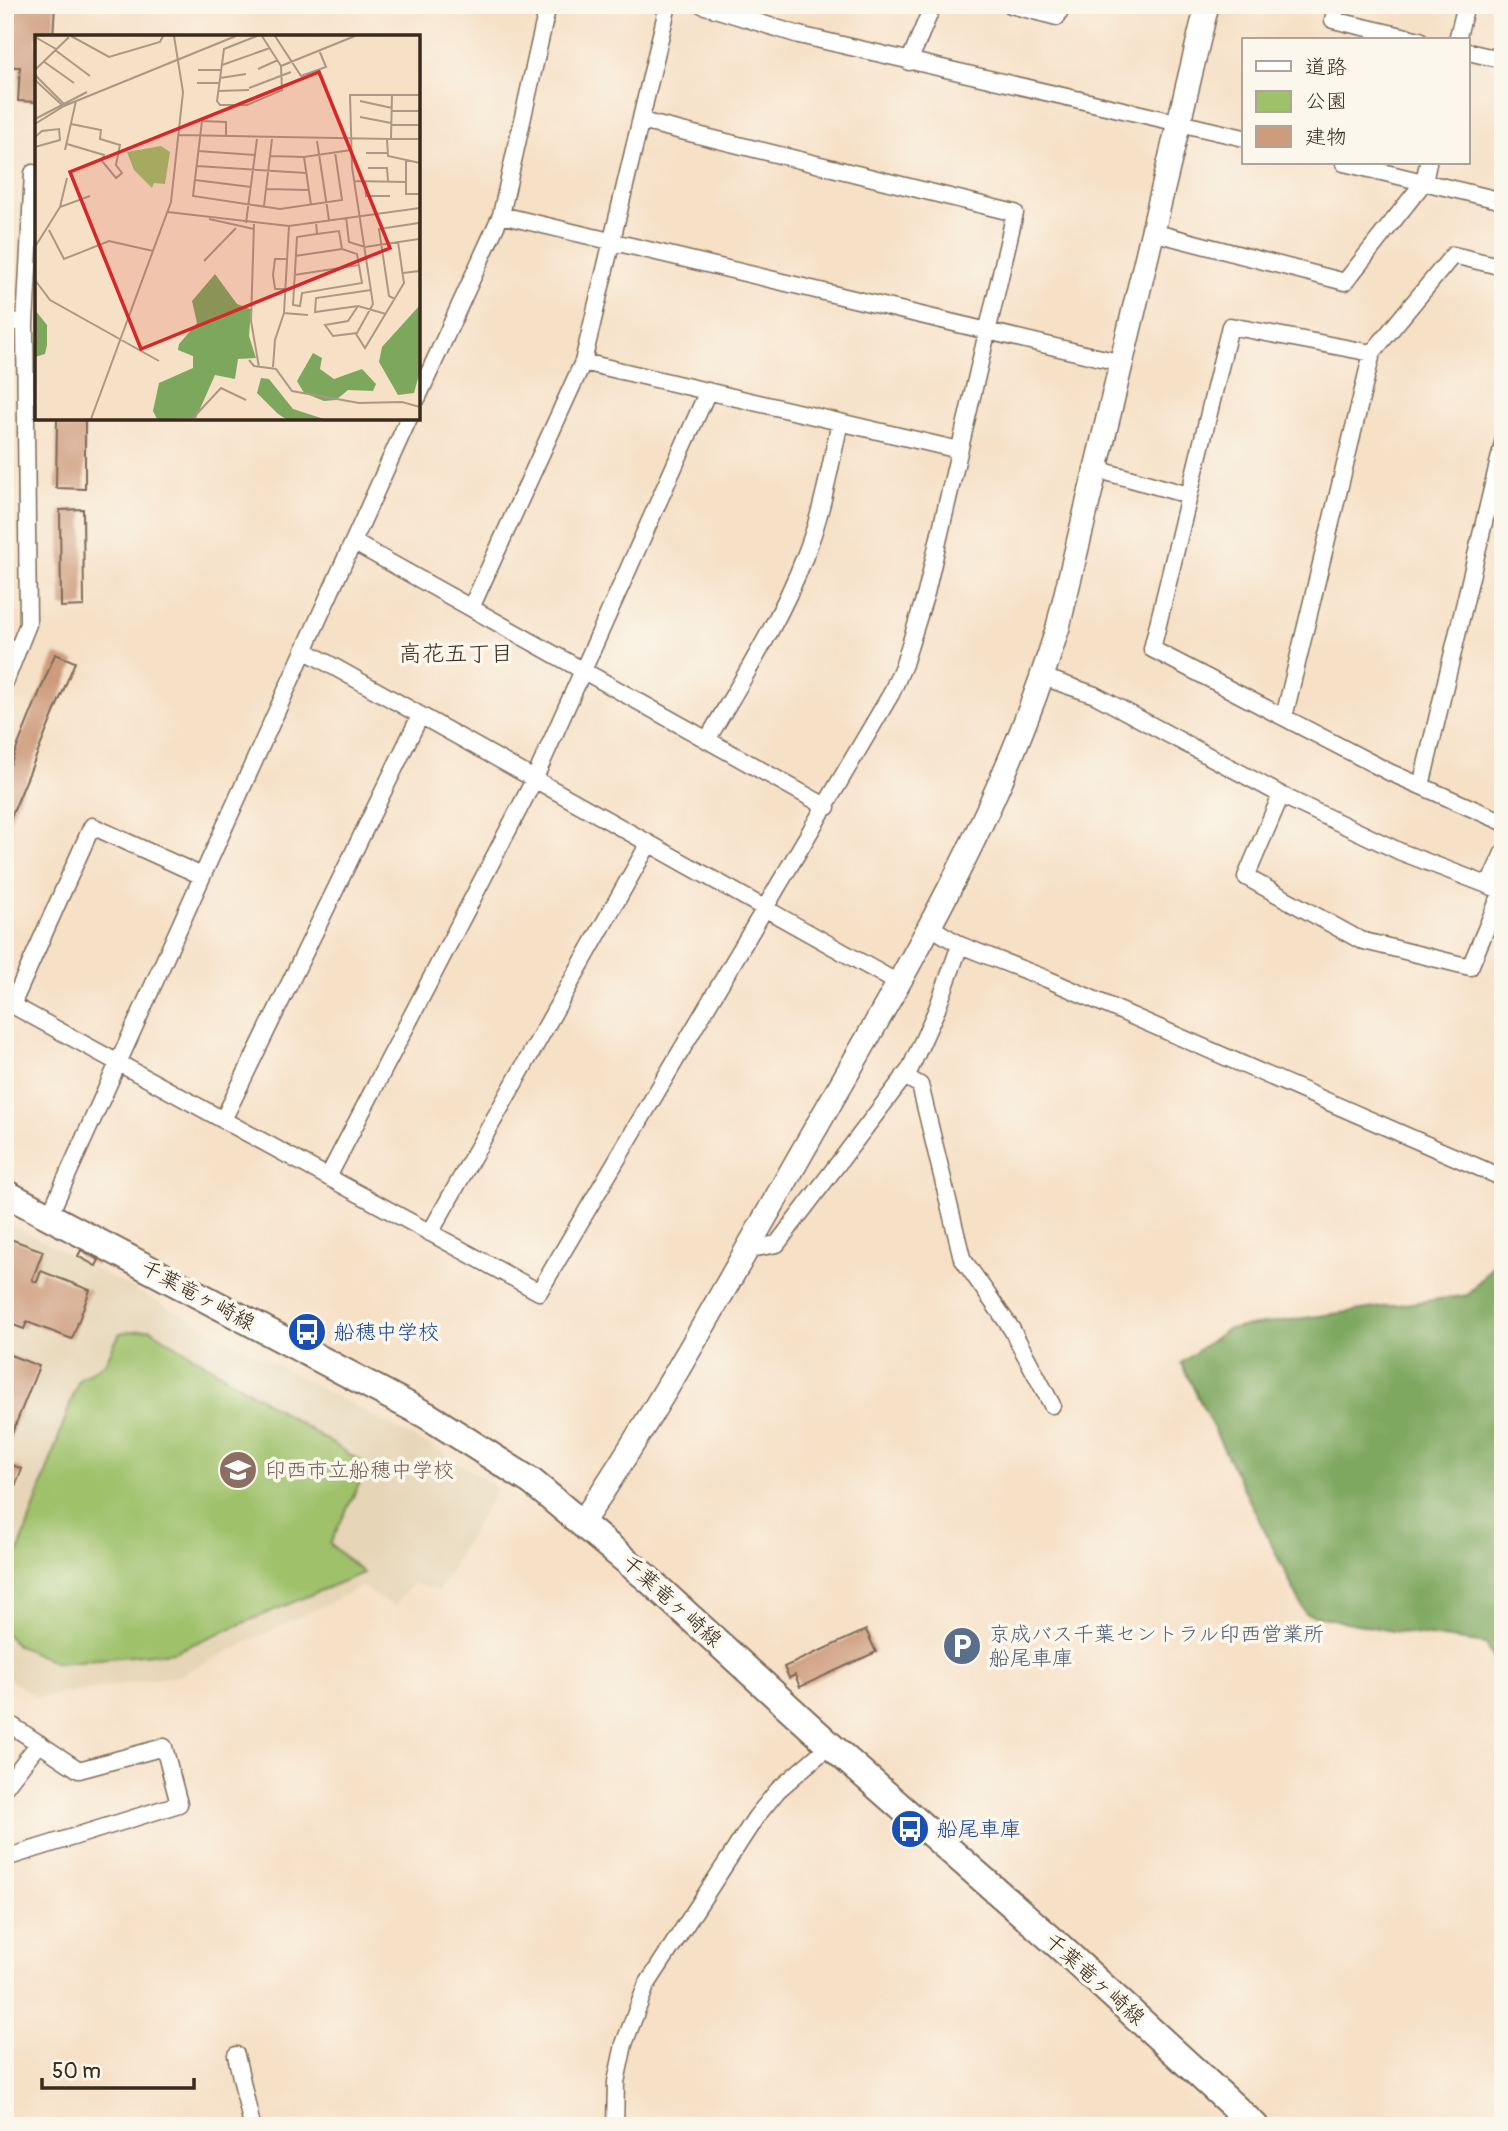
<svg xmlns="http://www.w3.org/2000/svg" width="1508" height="2131" viewBox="0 0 1508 2131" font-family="Pangolin,'Klee One',sans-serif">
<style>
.built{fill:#e6d6b7}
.green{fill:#9ec16a;stroke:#6c7644;stroke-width:2}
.forest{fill:#7ea75e;stroke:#5c683e;stroke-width:2}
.building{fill:#ce9b7d}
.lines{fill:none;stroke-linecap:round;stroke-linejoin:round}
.street-casing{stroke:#7c6a59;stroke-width:19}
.secondary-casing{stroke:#7c6a59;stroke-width:26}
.primary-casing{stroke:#7c6a59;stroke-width:30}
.street{stroke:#fff;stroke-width:16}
.secondary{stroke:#fff;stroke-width:23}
.primary{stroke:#fff;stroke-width:26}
.labels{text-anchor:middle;stroke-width:7;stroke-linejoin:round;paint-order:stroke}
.street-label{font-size:21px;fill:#3b2a1e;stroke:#fbf7ec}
.transit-label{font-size:21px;fill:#164399;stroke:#fbf7ec;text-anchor:start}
.education-label{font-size:21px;fill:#785e54;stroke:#fbf7ec;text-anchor:start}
.service-label{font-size:21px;fill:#4e5e75;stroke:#fbf7ec;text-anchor:start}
.neighbourhood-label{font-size:23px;fill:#3b2a1e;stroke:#fbf7ec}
.inset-road{fill:none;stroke:#ab9783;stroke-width:2}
.view{fill:#d62828;fill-opacity:0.15;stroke:#d62828;stroke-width:3.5}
.inset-edge{fill:none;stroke:#3b2a1e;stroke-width:3.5}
</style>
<rect width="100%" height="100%" fill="#fbf7ec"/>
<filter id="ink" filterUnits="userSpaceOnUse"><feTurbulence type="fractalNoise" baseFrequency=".0143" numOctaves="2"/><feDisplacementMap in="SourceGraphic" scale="14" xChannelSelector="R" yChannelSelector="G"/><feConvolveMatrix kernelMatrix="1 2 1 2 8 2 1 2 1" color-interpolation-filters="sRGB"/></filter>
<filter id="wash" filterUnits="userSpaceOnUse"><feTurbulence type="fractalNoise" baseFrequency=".00686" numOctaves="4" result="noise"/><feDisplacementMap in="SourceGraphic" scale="28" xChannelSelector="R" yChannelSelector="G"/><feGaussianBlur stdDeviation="1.57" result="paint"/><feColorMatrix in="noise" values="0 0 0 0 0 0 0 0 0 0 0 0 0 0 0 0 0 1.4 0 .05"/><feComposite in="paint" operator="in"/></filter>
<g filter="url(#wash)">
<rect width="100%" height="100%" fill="#f6e0c6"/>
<path class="built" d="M5,1221L443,1453L497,1488L438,1591L413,1583L395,1606L361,1587L180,1675L37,1698L5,1676Z"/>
<path class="green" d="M150,1329L368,1466L330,1544L363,1573L174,1652L57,1663L18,1646L5,1633V1591L79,1379L105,1363L120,1333Z"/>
<path class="forest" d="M1503,1253V1677L1486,1644L1392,1631L1306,1614L1181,1363L1227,1329L1468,1295Z"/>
<g id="blocks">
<path class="building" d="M15,5H55L53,37H37V102L18,101L20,67H8Z
M57,418H85V489L56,488Z
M83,509L84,606L61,607L60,510Z
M55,654L75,662L5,832V777Z
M5,1237L43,1251L32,1280L37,1282L41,1271L90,1290L72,1339L27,1322L24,1329L5,1322Z
M81,1250L99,1260L96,1266L78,1256Z
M5,1353L39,1366L5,1451Z
M5,1462L22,1469L5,1512Z
M866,1630L876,1652L800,1687L795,1675L789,1678L784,1667Z"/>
</g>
</g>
<g filter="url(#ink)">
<use href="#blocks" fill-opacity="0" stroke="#7c6a59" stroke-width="2"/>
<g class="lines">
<defs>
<path id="street" d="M702,5L799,35L1244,138
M1011,5L1057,17L1062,5
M1337,5L1333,20L1420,40
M1457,40L1466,5
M1468,52L1503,60
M909,62L933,5
M1344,163L1503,201
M501,215L1122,363
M1152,232L1345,282L1424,182L1428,163
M1503,267L1453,255L1372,353L1230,326L1152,649L1389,772L1503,822
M5,318L25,325L28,624L5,682
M25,325L33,173
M583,362L959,450
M418,397L501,215L548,5
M1096,469L1188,495
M353,542L827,807
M471,608L583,362L668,5
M304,650L898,983
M1043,677L1095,695L1289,799L1401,852L1503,891
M1284,717L1372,353
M707,740C742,680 780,621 805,556C822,514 830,467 840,422
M1421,786L1503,443
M1281,795L1246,877L1360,940L1470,967L1502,891
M202,876L92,826L12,1005L539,1292L891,694L904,664L926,593L1015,213L641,121
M1489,885L1503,853
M931,927L960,945L1047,979L1503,1178
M904,1076L920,1085L962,1258L1011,1328L1052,1405
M223,1120L420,716
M328,1177L534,780L708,391
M49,1216L409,418
M430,1233L648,845
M746,1250L777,1244L910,1069L937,1009L960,945
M5,1721L79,1770L164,1747L179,1804L12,1856L5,1851
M5,1787L39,1743
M236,2055L252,2126
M615,2126L616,2082L624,2044L646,1986L756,1817L778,1790L830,1745"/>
<path id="secondary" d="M583,1521C665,1399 736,1268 809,1140C905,972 1002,813 1058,627L1207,5"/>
<path id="primary" d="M5,1193L428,1416L532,1482L647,1578L830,1745L1058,1945L1255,2126"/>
</defs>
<use href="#street" class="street-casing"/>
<use href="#secondary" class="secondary-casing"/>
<use href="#primary" class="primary-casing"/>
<use href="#street" class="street"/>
<use href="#secondary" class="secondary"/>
<use href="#primary" class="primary"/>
</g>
</g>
<defs>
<symbol id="bus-disc" viewBox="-11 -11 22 22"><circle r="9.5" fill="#1a4fb4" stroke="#fbf7ec"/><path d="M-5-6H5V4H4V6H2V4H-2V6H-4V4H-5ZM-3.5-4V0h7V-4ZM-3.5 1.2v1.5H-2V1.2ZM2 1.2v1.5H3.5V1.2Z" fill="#fff"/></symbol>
<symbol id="school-disc" viewBox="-11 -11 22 22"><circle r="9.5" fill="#8d6e63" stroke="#fbf7ec"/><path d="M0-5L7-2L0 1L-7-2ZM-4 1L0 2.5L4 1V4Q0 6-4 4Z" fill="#fff"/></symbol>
<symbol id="parking-disc" viewBox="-11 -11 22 22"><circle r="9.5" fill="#5c6f8a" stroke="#fbf7ec"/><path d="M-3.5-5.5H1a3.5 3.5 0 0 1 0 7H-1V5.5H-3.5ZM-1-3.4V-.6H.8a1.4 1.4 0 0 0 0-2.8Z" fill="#fff"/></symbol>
</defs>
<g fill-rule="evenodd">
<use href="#bus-disc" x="285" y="1310" width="44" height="44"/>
<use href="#school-disc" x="216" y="1448" width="44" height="44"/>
<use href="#parking-disc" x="940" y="1624" width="44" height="44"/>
<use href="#bus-disc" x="888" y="1807" width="44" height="44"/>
</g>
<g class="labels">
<g class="street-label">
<text transform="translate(198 1295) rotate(28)" y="7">千葉竜ヶ崎線</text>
<text transform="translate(672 1601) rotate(42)" y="7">千葉竜ヶ崎線</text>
<text transform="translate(1095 1979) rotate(42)" y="7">千葉竜ヶ崎線</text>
</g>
<g class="transit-label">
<text x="334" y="1339">船穂中学校</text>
<text x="937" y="1836">船尾車庫</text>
</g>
<g class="education-label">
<text x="265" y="1477">印西市立船穂中学校</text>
</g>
<g class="service-label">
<text x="989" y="1641">京成バス千葉セントラル印西営業所<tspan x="989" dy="24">船尾車庫</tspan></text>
</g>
<g class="neighbourhood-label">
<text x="456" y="661">高花五丁目</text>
</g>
</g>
<g transform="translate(35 35)">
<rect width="385" height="385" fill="#f6e0c6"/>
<path d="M126,111L135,117L130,149L119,148L117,153L99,135L92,117Z" fill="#9ec16a"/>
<path d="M180,239L202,269L216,274L214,301L221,323L203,324L200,344L180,340L161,383L122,384L118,376L124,348L158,333V321L143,315L144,309L162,288L157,266ZM385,270V336L379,358L363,360L344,327L347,312ZM0,275L12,290V310L10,319L0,322ZM278,318L287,323L285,334L299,344L327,334L341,349L338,356L313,355L301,365L289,366L269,358L262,346ZM226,343L234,344L258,374L289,384H251L243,379L222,358Z" fill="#7ea75e"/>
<path class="inset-road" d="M36,1L74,22L125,7L128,1M222,1L189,14L182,66L185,70H212L247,55L246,31L227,1M240,1L266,41L291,32L284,15M0,2L21,14M20,15L55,41M8,26L39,48M187,30L235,13M246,31L320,1M223,34L243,25M0,35L34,2M163,35H186M0,40L29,69M185,43L211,39M0,45L27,70M162,48H184M214,53L256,37M183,56L214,55M325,66L357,73M357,76H384M325,82L356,88M0,84L52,57M0,89L29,71L201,1M356,90H384M144,100L356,104L357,60M0,102L7,96L24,94L25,105L0,112M191,102V87L167,86L158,161L245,174L307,165L300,117M352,104L353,121L385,128M356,104H385M282,106L294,185M32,109L69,120L67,126L81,143L87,138L81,130L85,110L65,104L66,95L36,89M30,115L41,66M163,116L220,120M331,118H353M235,121L269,122L316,115M269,122L276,170M371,124V159H385M162,131L271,138M333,133H352L353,146M160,145L216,152M319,146L371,147M330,146L331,161H355M231,154L274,155M229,171L237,104M25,172L32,143M133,177L254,191L385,173M311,182L314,207L330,212L384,204M174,184L219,194M281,187L282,199L262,202L258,270L265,271L267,258L327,248L322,219L307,214L304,196L282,199M211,188L222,104M219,189L216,286L224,332M254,191L249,278L273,280M14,195L29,224L74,206L118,216M0,212L25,172L55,161M260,221L307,214M169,226L201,193M259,240L324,230M0,245L15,265L124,326M250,254H240L238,240L240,224H251M336,255L281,263L280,277L323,271L351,279M360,264L354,261L344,194L384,188V236L368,238M323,271L313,286L290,290L298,301L322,298L338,269L317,132L315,60H385M321,299L330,313L369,248L363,207M214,325L219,331L241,334L257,356L324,368L367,367L385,372M238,332L240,305L249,278M56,384L136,167L148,57L139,1M157,384L186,353L211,365"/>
<path class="view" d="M284,37L355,213L106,314L35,137Z"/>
<rect width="385" height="385" class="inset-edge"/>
</g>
<rect width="1508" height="2131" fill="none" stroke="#fbf7ec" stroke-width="28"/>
<rect x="1242" y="38" width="228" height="126" fill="#fbf7ec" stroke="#aea59a" stroke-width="2"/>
<rect x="1256" y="61" width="35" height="10" fill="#ffffff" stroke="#aea59a" stroke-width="2"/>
<text x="1305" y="74" font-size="21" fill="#3b2a1e">道路</text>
<rect x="1256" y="91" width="35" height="21" fill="#9ec16a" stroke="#aea59a" stroke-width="2"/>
<text x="1305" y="108" font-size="21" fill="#3b2a1e">公園</text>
<rect x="1256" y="126" width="35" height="21" fill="#ce9b7d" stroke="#aea59a" stroke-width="2"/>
<text x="1305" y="144" font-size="21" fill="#3b2a1e">建物</text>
<path d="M42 2078v10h152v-10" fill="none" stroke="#3b2a1e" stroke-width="3.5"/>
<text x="52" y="2078" font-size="21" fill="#3b2a1e" stroke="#fbf7ec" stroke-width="5" paint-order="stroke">50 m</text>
</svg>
